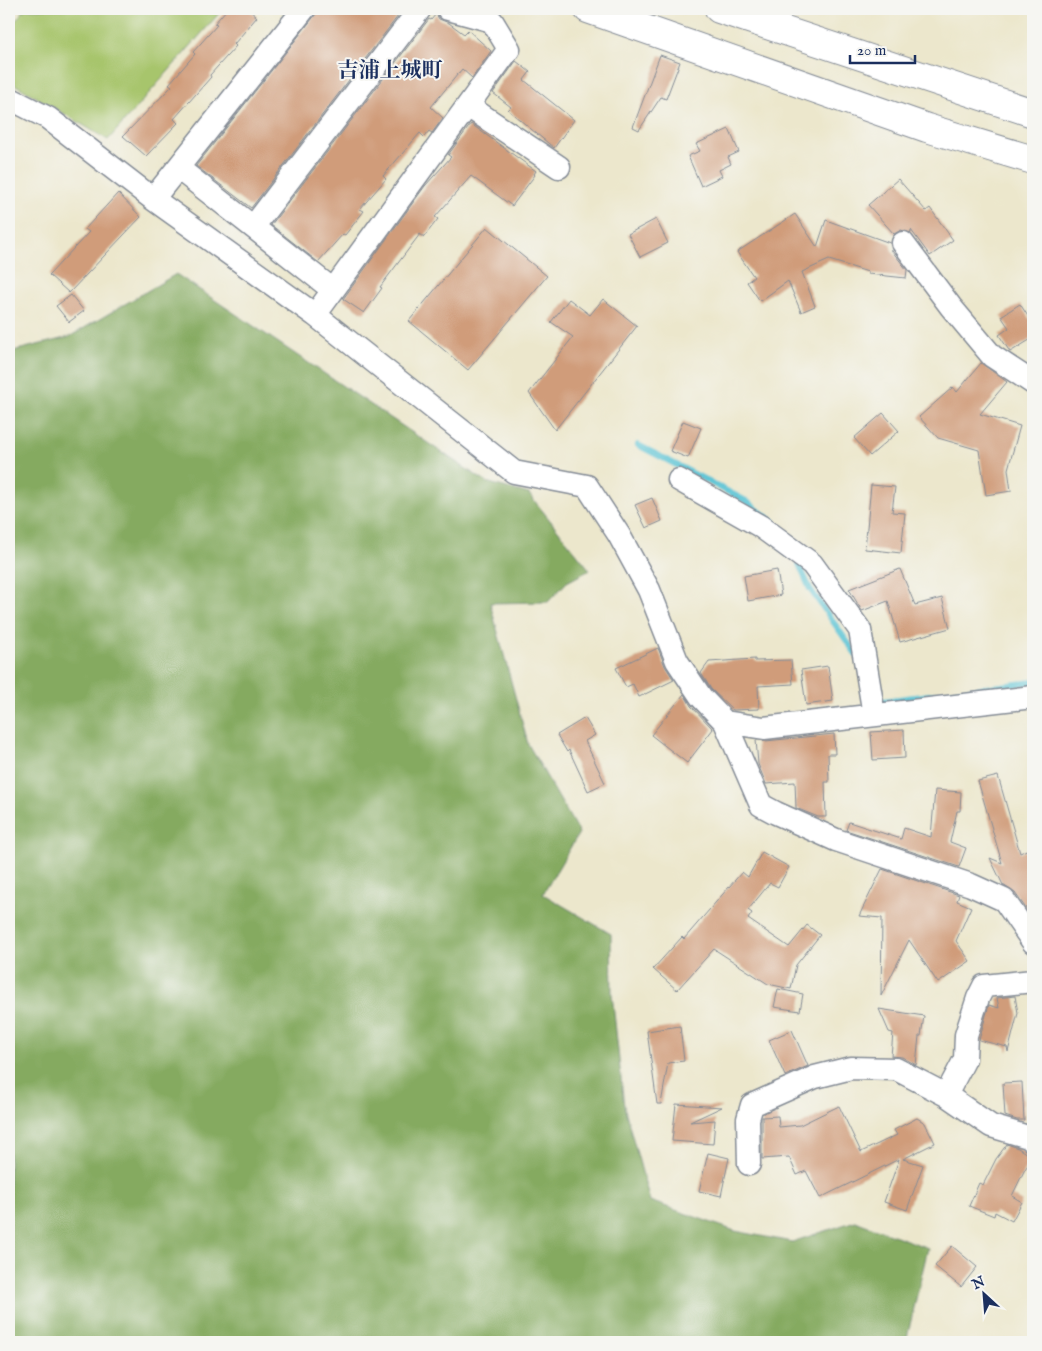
<svg xmlns="http://www.w3.org/2000/svg" width="1042" height="1351" viewBox="0 0 1042 1351" font-family="'IM FELL English','Noto Serif JP',serif">
<style>
.green{fill:#a7c56c;stroke:#617a65}
.forest{fill:#85aa60;stroke:#506c5f}
.lines{fill:none;stroke-linecap:round;stroke-linejoin:round}
.stream{stroke:#59c3d4;stroke-width:6}
.building{fill:#d09c7a}
.minor-casing{stroke:#848b95;stroke-width:25}
.tertiary-casing{stroke:#848b95;stroke-width:30}
.motorway-casing{stroke:#848b95;stroke-width:30}
.minor{stroke:#fff;stroke-width:22}
.tertiary{stroke:#fff;stroke-width:28}
.motorway{stroke:#fff;stroke-width:28}
.labels{text-anchor:middle;stroke-width:4;stroke-linejoin:round;paint-order:stroke}
.neighbourhood-label{font-size:21px;font-weight:bold;fill:#1b2f5e;stroke:#f6f6f2}
</style>
<rect width="100%" height="100%" fill="#f6f6f2"/>
<filter id="ink" filterUnits="userSpaceOnUse"><feTurbulence type="fractalNoise" baseFrequency=".02" numOctaves="2"/><feDisplacementMap in="SourceGraphic" scale="10" xChannelSelector="R" yChannelSelector="G"/><feConvolveMatrix kernelMatrix="1 2 1 2 8 2 1 2 1" color-interpolation-filters="sRGB"/></filter>
<filter id="wash" filterUnits="userSpaceOnUse"><feTurbulence type="fractalNoise" baseFrequency=".0096" numOctaves="4" result="noise"/><feDisplacementMap in="SourceGraphic" scale="20" xChannelSelector="R" yChannelSelector="G"/><feGaussianBlur stdDeviation="1.12" result="paint"/><feColorMatrix in="noise" values="0 0 0 0 0 0 0 0 0 0 0 0 0 0 0 0 0 1.4 0 .05"/><feComposite in="paint" operator="in"/></filter>
<g filter="url(#wash)">
<rect width="100%" height="100%" fill="#ece7cc"/>
<path class="green" d="M25,9H223L108,140L9,81V29Z"/>
<path class="forest" d="M176,274L486,482L529,494L590,570L567,582L548,602L490,603L528,744L579,833L543,894L611,934L612,994L624,1106L650,1201L735,1231L792,1242L855,1221L928,1248L906,1342H9V352L69,337Z"/>
<g class="lines">
<path class="stream" d="M638,445L746,501L772,521
M799,564L810,589L856,654
M883,701L1033,682"/>
</g>
<g id="blocks">
<path class="building" d="M227,9H248L257,17L234,44L236,46L210,75L211,77L174,119L178,123L146,156L123,136L172,86L169,84L195,54L193,52L217,25L214,24Z
M320,9H388L398,16L251,208L196,166Z
M436,14L439,19L449,23L464,34L468,30L491,51L472,78L462,69L431,107L443,118L432,133L429,131L424,137L420,133L383,176L386,179L360,209L364,211L345,235L343,234L318,262L271,225L429,19L431,20Z
M660,55L680,62L666,99L661,97L639,130L633,127Z
M516,61L530,72L524,80L574,120L554,148L508,110L511,107L493,93Z
M471,124L536,171L534,174L535,175L512,206L471,176L435,217L438,219L424,237L420,234L380,287L382,288L364,313L343,299L425,186L451,157L448,155Z
M729,129L739,152L728,157L731,164L719,170L722,176L701,186L688,156L700,151L696,144Z
M898,179L926,211L930,208L953,240L930,256L911,230V233L901,230L894,234L868,205Z
M118,193L141,217L69,293L49,275L89,232L85,229Z
M795,214L817,247L826,220L890,243L892,251L907,270L906,278L868,274V272L829,260L802,272L815,306L801,312L788,281L760,301L747,282L754,277L737,252Z
M656,219L668,243L640,257L628,234Z
M487,227L547,276L468,370L409,321Z
M71,295L84,311L69,322L56,306Z
M569,299L590,315L603,299L637,326L555,430L529,393L573,337L551,322Z
M1020,304L1033,324V338L1010,352L999,335L1009,328L1001,316Z
M981,363L1007,382L980,414L1020,426L1008,469L1011,491L986,495L979,450L938,438L919,417L953,387L957,392Z
M883,413L899,431L870,456L854,438Z
M683,421L701,428L688,458L670,451Z
M871,485L895,487L892,512L905,513L901,553L865,549Z
M652,498L662,521L646,528L635,505Z
M900,569L915,605L942,598L950,628L900,642L888,601L862,611L849,589Z
M777,570L781,595L748,601L744,576Z
M658,648L665,666L674,680L639,697L633,684L626,687L616,668Z
M755,659V661L791,660L793,684L758,686L759,709L733,710L711,689L701,673L709,662Z
M828,666L833,701L806,705L801,670Z
M684,694L691,706L713,729L687,763L651,735Z
M585,718L595,735L585,741L605,783L588,791L569,750L567,752L557,735Z
M904,730L905,758L873,760L871,732Z
M834,734L835,754H828L829,782H825L826,817H818L796,808L795,782L766,784L758,764L756,740L766,741Z
M998,776L1020,853L1033,847V916L1032,917L1015,893L1003,885L990,858L1002,863L978,781Z
M935,790L961,792L960,811H957L950,842L966,848L959,867L846,830L849,822L901,839L904,828L931,837Z
M762,852L789,867L778,887L770,883L748,910L752,913L748,919L789,947L807,925L820,935L796,965L791,989L768,984L714,949L677,990L653,969L682,937L684,939L742,872L748,877Z
M882,869L959,895L957,901L971,907L956,941L970,961L938,983L909,940L881,996L882,918L859,916Z
M778,989L803,994L800,1011L774,1007Z
M1015,996L1018,1013L1008,1052L1007,1047L979,1040L989,1005L999,1008L997,998Z
M879,1009L924,1016L921,1036H919L916,1065L902,1057L891,1056L893,1033L889,1032Z
M680,1026L684,1061L668,1063L661,1104H657L647,1031Z
M792,1030L808,1066L785,1076L769,1040Z
M1022,1082L1024,1120H1017L1005,1116L1003,1083Z
M676,1104L722,1107L690,1122L715,1120L713,1144L672,1141Z
M839,1106L861,1152L897,1135L894,1130L917,1118L925,1123L935,1143L903,1159L923,1165L907,1210L884,1202L899,1159L820,1198L806,1171L797,1175L789,1157L762,1159V1117L778,1116L779,1127L800,1125Z
M1007,1144L1018,1148L1033,1158L1025,1169L1012,1196L1022,1202L1012,1221L995,1212L994,1216L969,1206L979,1183L983,1185L996,1159Z
M708,1153L729,1158L721,1196L699,1191Z
M952,1246L977,1267L961,1287L935,1266Z"/>
</g>
</g>
<g filter="url(#ink)">
<use href="#blocks" fill-opacity="0" stroke="#848b95" stroke-width="1"/>
<g class="lines">
<defs>
<path id="minor" d="M9,98L48,118L153,199L315,315L514,472L587,486L619,535L649,590L677,661L701,697L725,722L761,805L776,813L836,840L971,885L1004,900L1033,942
M468,106L559,167
M178,168L333,290
M153,199L304,9
M253,227L420,9
M903,243L951,307L992,356L1033,383
M315,315L509,49L492,21L448,9
M679,480L760,526L812,564L860,630L874,715
M725,722L764,728L1033,697
M946,1095L965,1059L966,1035L978,998L984,986L1033,981
M749,1164L748,1119L752,1105L815,1077L851,1068L896,1069L946,1095L991,1126L1028,1137L1033,1141"/>
<path id="tertiary" d="M588,9L927,128L1033,160"/>
<path id="motorway" d="M719,9L1033,113"/>
</defs>
<use href="#minor" class="minor-casing"/>
<use href="#tertiary" class="tertiary-casing"/>
<use href="#motorway" class="motorway-casing"/>
<use href="#minor" class="minor"/>
<use href="#tertiary" class="tertiary"/>
<use href="#motorway" class="motorway"/>
</g>
</g>
<g class="labels">
<g class="neighbourhood-label">
<text x="390" y="77">吉浦上城町</text>
</g>
</g>
<rect width="1042" height="1351" fill="none" stroke="#f6f6f2" stroke-width="30"/>
<g transform="translate(984 1294) rotate(334)" stroke="#f6f6f2" stroke-width="4" paint-order="stroke">
<path d="M0-4L9 19L0 12L-9 19Z" fill="#1b2f5e"/>
<text y="-8" font-size="14" font-weight="bold" text-anchor="middle" fill="#1b2f5e">N</text>
</g>
<path d="M850 55v8h65v-8" fill="none" stroke="#1b2f5e" stroke-width="2.5"/>
<text x="857" y="55" font-size="15" fill="#1b2f5e" stroke="#f6f6f2" stroke-width="4" paint-order="stroke">20 m</text>
</svg>
